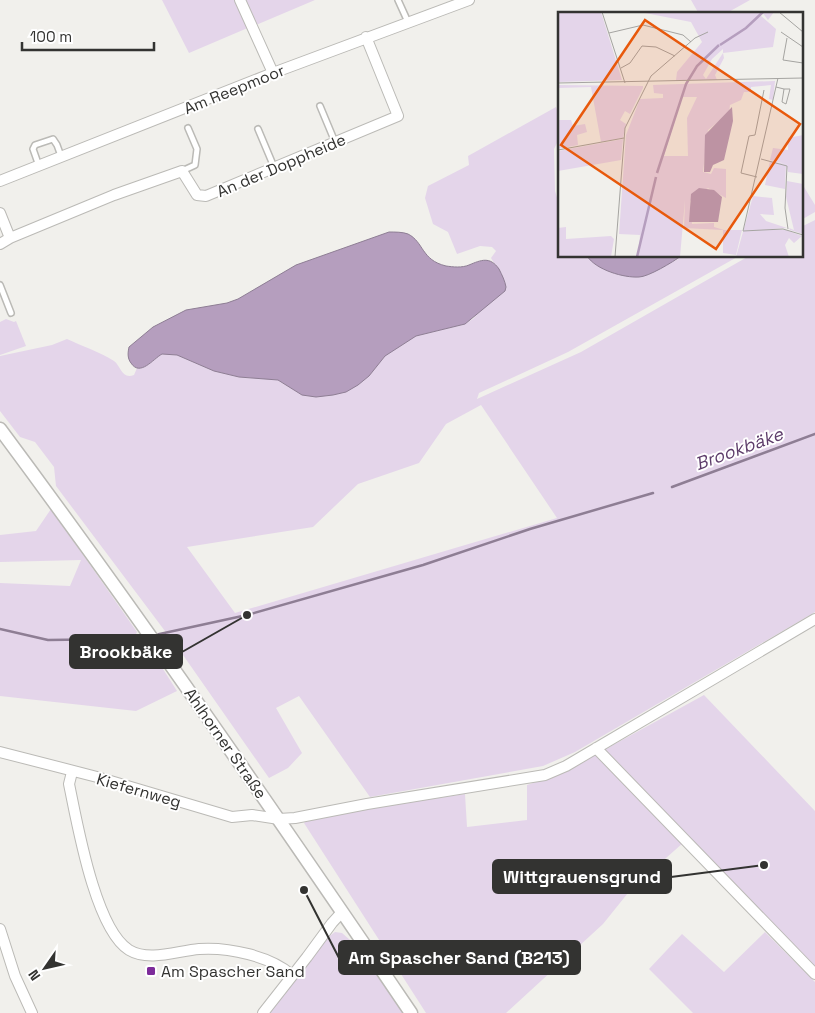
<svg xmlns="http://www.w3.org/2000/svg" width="815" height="1013" viewBox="0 0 815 1013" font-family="'Space Grotesk',sans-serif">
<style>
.green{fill:#e4d5ea;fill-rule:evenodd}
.water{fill:#b59ebe;stroke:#8e7e94}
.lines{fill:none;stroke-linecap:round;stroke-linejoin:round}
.stream{stroke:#8e7e94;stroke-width:2.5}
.service-casing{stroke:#bbbab6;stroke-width:8}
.minor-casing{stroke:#bbbab6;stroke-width:12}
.tertiary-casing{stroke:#bbbab6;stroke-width:15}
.service{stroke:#fff;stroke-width:5}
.minor{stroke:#fff;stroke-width:10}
.tertiary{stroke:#fff;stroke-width:12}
.poi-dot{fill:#7d2b9a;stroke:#fff;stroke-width:2}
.labels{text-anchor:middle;stroke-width:4;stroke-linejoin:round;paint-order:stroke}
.street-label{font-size:16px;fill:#333331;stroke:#fff}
.poi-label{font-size:16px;fill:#333331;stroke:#fff;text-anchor:start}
.water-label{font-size:18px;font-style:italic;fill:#5d3c6a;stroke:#fff}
.inset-river{fill:none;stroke:#b59ebe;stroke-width:2.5}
.inset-road{fill:none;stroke:#a5a4a1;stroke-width:1}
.view{fill:#e8590c;fill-opacity:0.15;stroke:#e8590c;stroke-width:2.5}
.inset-edge{fill:none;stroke:#333331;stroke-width:2.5}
.leader{fill:none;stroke:#333331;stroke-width:2}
.callout-dot{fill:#333331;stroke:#fff;stroke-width:2}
.callout{fill:#333331;stroke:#333331;stroke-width:2}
.callout-label{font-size:18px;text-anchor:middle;font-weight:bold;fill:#fff}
</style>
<rect width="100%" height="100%" fill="#f1f0ec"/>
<path class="green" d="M162,0H237L250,27L189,53Z
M244,0H315L256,25Z
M691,0H750L725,14H699Z
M556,107L559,115V139L554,149L555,191L559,204V256H587L590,260L675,261L681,256H739L568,352L479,393L477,399L581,352L749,256H801V227L815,220V612L575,752L543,766L370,797L299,696L276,708L302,753L288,768L269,778L183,655L56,486L54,467L35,442L20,437L0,411V356L52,345L67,339C82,346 100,352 114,361C121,366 122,380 134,375L137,368C148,368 153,359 162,354L177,355L214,371L239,377L278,380L302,395L369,376L385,356L395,349L416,336L462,325L473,319L485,306L505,291L502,276L491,258L496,251L492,247L480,246L457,254L448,232L433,224L425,198L428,186L469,165L468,156ZM481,405L557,518L235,613L187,547L313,527L358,484L419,463L446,424Z
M801,182L815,205V212L801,220Z
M6,319L14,322L16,321L26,346L0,355V322Z
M51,509L137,632L135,636L139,643L149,647L177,691L136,711L0,696V583L70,586L81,560L0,562V535L36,531Z
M704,695L815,811V970L604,750Z
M597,754L683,843L632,888L603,924L506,1013H426L304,823L311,817L465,794L467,827L527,820V785L548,778Z
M335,932L342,933L357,946L403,1013H270L327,938Z
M765,932L815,982V1013H693L649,969L682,934L724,972Z"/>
<path class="water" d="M389,232C395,232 403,232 408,234C424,242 421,260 446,266C453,267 462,268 469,265C481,260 490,256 499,269C502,275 505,281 506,287L505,291L465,324L416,336L385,356L369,376L358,385L346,392L333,395L316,397L302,395L278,380L239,377L214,371L177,355L162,354C153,359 140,377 131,363C127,358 128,352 129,347L153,327L186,310L227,303L238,299L296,265Z
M587,256H681C673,262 648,277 639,277C624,278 596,270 587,256Z"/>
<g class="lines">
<path class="stream" d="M672,487L815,434
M0,629L48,640L120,639L144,636
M155,635L247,615L423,565L530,529L653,493"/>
<defs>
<path id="service" d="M398,0L408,22
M320,106L335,142
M258,129L274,167
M39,166L33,149L35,145L53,139L57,145L61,156
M182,171L195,165L197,149L188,128
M0,285L11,313"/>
<path id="minor" d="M240,0L273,73
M0,181L273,73L469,0
M0,213L10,238
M0,244L10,238L114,195L182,171L197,195L206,196L398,116L366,37
M596,748L815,974
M0,752L97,777L232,817L252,815L279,819L295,818L367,804L545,775L566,766L815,619
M72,772L69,784C77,822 95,929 129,950C149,962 177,951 199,949C229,947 270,956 292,975
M0,929L15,976L32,1013
M263,1013L307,957L332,923L342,912"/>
<path id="tertiary" d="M0,429C142,620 277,816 411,1013"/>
</defs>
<use href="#service" class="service-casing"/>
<use href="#minor" class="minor-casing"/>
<use href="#tertiary" class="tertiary-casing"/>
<use href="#service" class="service"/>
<use href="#minor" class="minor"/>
<use href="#tertiary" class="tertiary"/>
</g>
<rect class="poi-dot" x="146" y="966" width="10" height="10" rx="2.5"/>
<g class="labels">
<g class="street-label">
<text transform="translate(234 89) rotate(-22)" y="6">Am Reepmoor</text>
<text transform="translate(281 165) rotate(-23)" y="6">An der Doppheide</text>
<text transform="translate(226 743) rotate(55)" y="6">Ahlhorner Straße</text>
<text transform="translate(139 790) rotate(16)" y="6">Kiefernweg</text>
</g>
<g class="poi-label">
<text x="161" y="977">Am Spascher Sand</text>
</g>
<g class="water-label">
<text transform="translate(739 449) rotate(-20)" y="6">Brookbäke</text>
</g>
</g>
<g transform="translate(558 12)">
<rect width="245" height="245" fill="#f1f0ec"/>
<path d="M0,0H43L64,68L0,70ZM82,0H216L210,8L204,0L202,3L218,17L215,35L165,41L166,46L157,63L159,68H118L119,60L144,30L133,10ZM165,37V41L148,67L145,63L154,47ZM217,69L215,88L211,87L213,73L193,75V80H186L183,88L172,93L171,101L150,118L145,160L153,162L156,156L168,157V186L150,176L132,189L134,212L156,211V215L166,218H184L178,243L165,241V218L126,216L127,188L122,245H80L82,223L61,222L68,123L82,87L105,86V82L96,81L95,73ZM124,85H139L129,106L130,144H106ZM0,73L85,74V76L72,102L67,99L62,108L68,112L65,126L43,130L33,75L0,76ZM0,108H13L15,114L27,112L29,120L19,123L20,133L0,137ZM245,123V162L230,160L228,152L212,148L215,136L230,138V126ZM65,127L63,148L0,159V139ZM212,149L228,152L227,177L207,173ZM229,169L245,172V222L232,218L231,216L236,218L228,185ZM195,184L214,186L216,203L202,202L208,209L229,216L215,217L228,218L244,224L236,231L231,226L227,233L231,245H178ZM8,215V227L53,224L56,227L53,245H0V216Z" fill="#e4d5ea" fill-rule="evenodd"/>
<path d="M174,95L175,109L166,148L155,153L152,160H146L147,123ZM141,176L156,178L164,185L160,210H131L133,182Z" fill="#b59ebe"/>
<path class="inset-river" d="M162,33L188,16L205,0M99,161L128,72L139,54L161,33M79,245L98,165"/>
<path class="inset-road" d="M44,0L67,71M221,0L245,20M223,20L245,35M51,21L85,13L125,23L133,30M229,26L225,48L245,51M63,56L72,51L84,34L98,35L117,44M220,66L185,219L225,217L245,223M0,71L245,66M218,75L226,77L224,90L228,92L232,77H226M0,138L66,126M203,147L229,154L227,196L230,217M199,165L183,161L191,124L197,123L206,78M57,245L67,116L93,64L137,26L150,20"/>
<path class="view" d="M87,8L242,112L158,237L3,133Z"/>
<rect width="245" height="245" class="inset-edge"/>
</g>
<path class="leader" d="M247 615L182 652M764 865L671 877M304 890L339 958"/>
<g class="callout-dot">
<circle cx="247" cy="615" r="5"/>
<circle cx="764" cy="865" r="5"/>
<circle cx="304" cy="890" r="5"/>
</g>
<g class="callout">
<rect x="70" y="635" width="112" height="33" rx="5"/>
<rect x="493" y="860" width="178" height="33" rx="5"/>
<rect x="339" y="941" width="241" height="33" rx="5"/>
</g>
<g class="callout-label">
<text x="126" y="658">Brookbäke</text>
<text x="582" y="883">Wittgrauensgrund</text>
<text x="459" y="964">Am Spascher Sand (B213)</text>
</g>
<g transform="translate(45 968) rotate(236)" stroke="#ffffff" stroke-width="4" paint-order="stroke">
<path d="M0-4L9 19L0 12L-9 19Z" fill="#333331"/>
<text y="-8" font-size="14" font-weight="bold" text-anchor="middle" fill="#333331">N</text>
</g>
<path d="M22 42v8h132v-8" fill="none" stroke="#333331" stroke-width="2.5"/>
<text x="30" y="42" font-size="15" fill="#333331" stroke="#ffffff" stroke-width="4" paint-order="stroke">100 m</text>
</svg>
